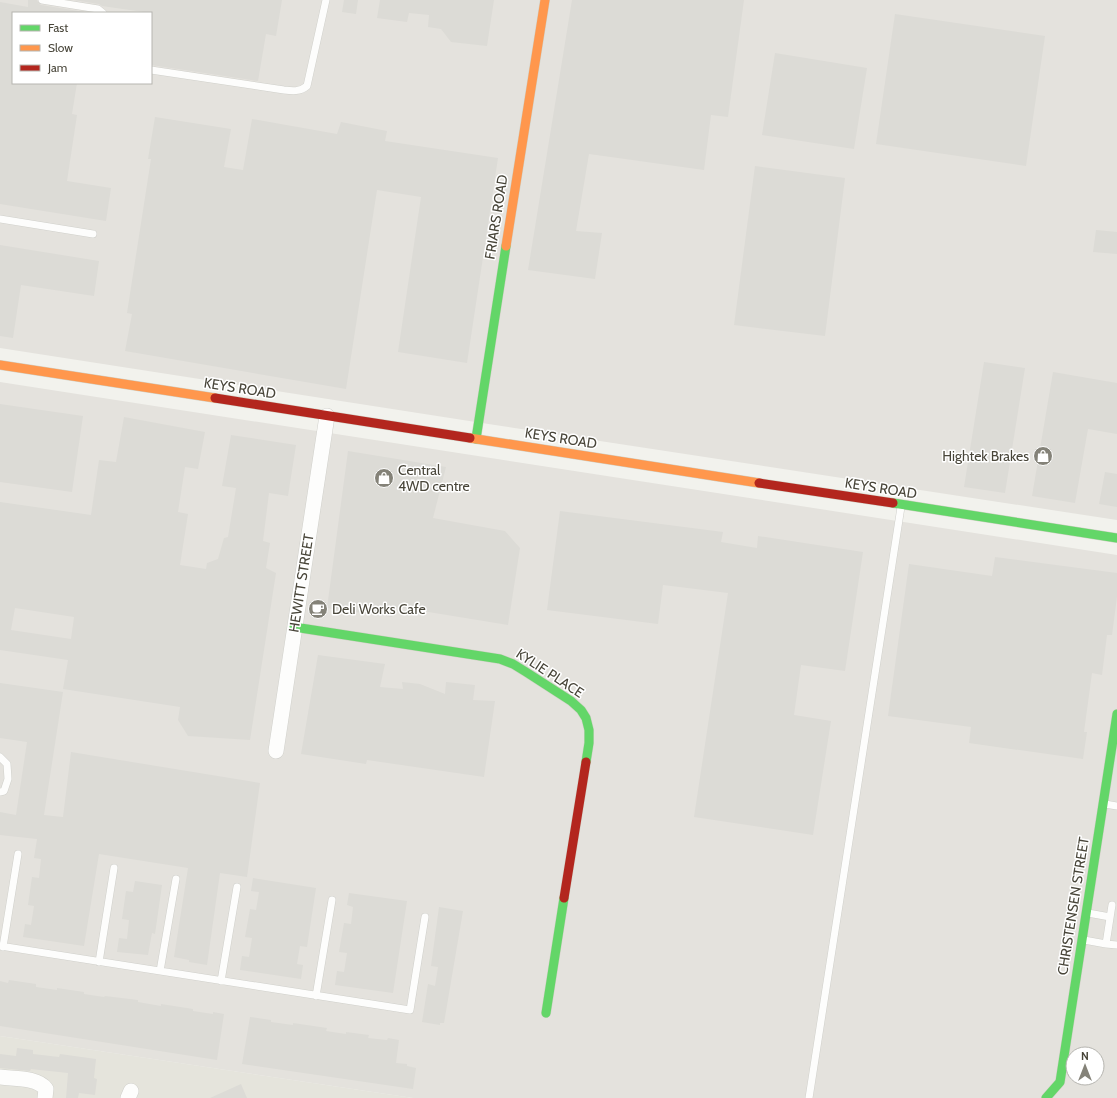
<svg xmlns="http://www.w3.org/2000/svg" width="1117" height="1098" viewBox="0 0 1117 1098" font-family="Cabin,sans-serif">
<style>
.residential{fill:#e5e4dc}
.industrial{fill:#e4e2dd;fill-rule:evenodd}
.building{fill:#dcdbd6;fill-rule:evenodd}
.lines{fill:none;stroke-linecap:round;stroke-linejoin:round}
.lane-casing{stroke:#d0d0cb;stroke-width:8}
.street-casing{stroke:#d0d0cb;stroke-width:16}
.fast-casing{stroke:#d0d0c5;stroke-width:10}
.slow-casing{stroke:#d0d0c5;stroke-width:10}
.jam-casing{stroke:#d0d0c5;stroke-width:10}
.lane{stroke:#fdfdfc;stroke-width:7}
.street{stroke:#fdfdfc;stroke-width:15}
.fast{stroke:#63d668;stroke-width:9}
.slow{stroke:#ff974d;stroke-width:9}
.jam{stroke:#b3261e;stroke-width:9}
.labels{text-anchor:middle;stroke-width:3;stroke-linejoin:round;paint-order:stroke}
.street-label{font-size:14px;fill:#484539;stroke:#fff}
.poi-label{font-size:14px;fill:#484539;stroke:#fff;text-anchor:start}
</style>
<rect width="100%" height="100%" fill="#f2f2ed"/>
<path class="residential" d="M0,1036L413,1098H0Z"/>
<path class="industrial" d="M0,0H1117V520L495,425L0,348ZM13,13H151V83H13Z
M0,382L1117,555V1098H413L0,1036ZM1073,1054H1097V1078H1073Z"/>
<path class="building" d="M28,0H37L39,4L41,5L91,13H13V83H77L72,114L77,115L67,181L111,188L106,221L0,204V2L28,7Z
M74,0H282L276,36L266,34L258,81L151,65V13L102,6L99,4Z
M344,0H358L356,14L342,12Z
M380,0H494L487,46L451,42L441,29L428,27L429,15L409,13L407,22L377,18Z
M572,0H744L728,117L711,115L704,170L589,154L576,231L602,233L595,279L528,270Z
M895,14L1045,36L1026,166L876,144Z
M775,53L867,68L854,149L762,135Z
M155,117L231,129L224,167L243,170L252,119L337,134L341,122L387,131L385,141L498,158L467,363L398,352L421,197L377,190L346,389L125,351L132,314L127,313L151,159H148Z
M755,166L845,178L825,336L734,325Z
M1096,230L1117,232V254L1093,252Z
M0,245L99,261L94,296L21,285L13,338L0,336Z
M984,362L1025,368L1005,493L964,487Z
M1053,372L1117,383V434L1088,429L1075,503L1032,496Z
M0,404L83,416L72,492L0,482Z
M124,417L205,432L198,469L185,467L178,512L188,514L180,565L206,569L207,563L218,559L224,538L228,537L236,488L222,486L231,435L296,445L288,496L269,493L263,541L270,543L266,568L276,573L250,740L188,736L178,720L180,707L63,689L68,660L0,650V502L91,515L99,460L116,462ZM15,608L74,617L71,639L11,630Z
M348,451L446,467L433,518L505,531L520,548L508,625L398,607L395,610L392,617L327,608Z
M1105,472L1117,474V507L1099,504Z
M560,511L723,532L721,542L757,548L758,536L863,552L845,671L801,665L794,715L831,721L813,835L694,817L728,593L663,585L658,624L547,610Z
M995,557L1117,573V597L1112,635H1107L1102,675L1092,673L1084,732H1087L1083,759L969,743L971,727L888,716L909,564L992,576Z
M318,655L385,664L380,687L403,689L402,682L420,684L445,694L446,682L475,685L473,700L495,701L484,777L367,760L366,764L301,754Z
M0,683L63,692L44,815L63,817L71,752L260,783L247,877L220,873L207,965L189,962V960L174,957L188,868L99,854L84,946L23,937L25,924L31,925L34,906L28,905L32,877L39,878L41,859L34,858L37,839L0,835V812L16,815L27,742L0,738Z
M253,878L316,888L307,947L300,946L297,964L303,965L301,979L240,970L242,956L249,957L252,938L245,937L250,909L256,910L259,892L251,891Z
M135,881L162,885L155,934L152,933L148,955L117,952L119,938L127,939L129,920L122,919L126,891L133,892Z
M349,893L407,901L393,993L335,985L337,971L344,972L347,953L339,952L344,923L351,924L353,907L347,905Z
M439,907L463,911L444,1023H440V1025L422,1022L428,984L435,986L438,967L431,966Z
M9,980L36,984V987L57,990V988L84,992V994L104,997L105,996L138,1000V1002L161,1006V1004L193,1009V1011L213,1014V1012L224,1014L217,1060L0,1026V981L8,983Z
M250,1017L271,1020V1022L293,1025V1023L327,1028L326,1031L346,1034V1032L369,1035L368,1038L387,1040L388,1038L399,1040L396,1063L407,1064V1066L416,1068L413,1089L242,1064Z
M17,1048L33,1050V1054L59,1057L60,1054L96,1059L94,1078L97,1079L95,1095L79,1093L78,1098H66L68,1073L31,1069L30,1071L0,1068V1054L16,1056Z
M241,1084L247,1098H210Z"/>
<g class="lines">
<defs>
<path id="lane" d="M42,0L98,9L103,13
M151,70L284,90C292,91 300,92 307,86L326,0
M0,219L93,234
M0,757L7,764L8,779L4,791L0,792
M1105,804L1117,806
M1112,905L1106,944L1117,945
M1088,913L1110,917
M1084,940L1106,944
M0,946L410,1010L425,917
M3,947L18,854
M99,962L114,868
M160,971L176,879
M221,981L237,887
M316,996L332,900
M809,1098L901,507"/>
<path id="street" d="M276,751L327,416
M0,1077C14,1079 37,1077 46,1089L45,1098
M128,1098L131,1091"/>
<path id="fast" d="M476,439L506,246
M893,503L1117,538
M294,627L500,659L513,664L526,672L571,701L581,710L586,718L589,730V743L586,762
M546,1013L564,898
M1046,1098L1060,1082L1117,714"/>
<path id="slow" d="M506,246L545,0
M0,365L215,398
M470,438L759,483"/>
<path id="jam" d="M215,398L470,438
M759,483L893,503
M564,898L586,762"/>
</defs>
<use href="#lane" class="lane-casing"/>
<use href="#street" class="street-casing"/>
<use href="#fast" class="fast-casing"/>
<use href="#slow" class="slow-casing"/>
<use href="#jam" class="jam-casing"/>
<use href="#lane" class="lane"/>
<use href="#street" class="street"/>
<use href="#fast" class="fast"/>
<use href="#slow" class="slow"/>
<use href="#jam" class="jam"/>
</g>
<defs>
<symbol id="shop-disc" viewBox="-11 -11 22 22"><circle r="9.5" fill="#848278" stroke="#fff"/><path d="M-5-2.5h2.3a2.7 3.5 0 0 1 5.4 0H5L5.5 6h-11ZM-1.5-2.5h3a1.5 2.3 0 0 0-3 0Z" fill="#fff"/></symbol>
<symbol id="cafe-disc" viewBox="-11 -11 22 22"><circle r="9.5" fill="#848278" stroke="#fff"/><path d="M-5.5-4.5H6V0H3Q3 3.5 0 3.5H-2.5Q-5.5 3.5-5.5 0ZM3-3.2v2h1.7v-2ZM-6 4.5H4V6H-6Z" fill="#fff"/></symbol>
</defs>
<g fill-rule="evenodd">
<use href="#shop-disc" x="1032" y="445" width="22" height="22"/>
<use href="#shop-disc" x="373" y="467" width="22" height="22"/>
<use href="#cafe-disc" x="307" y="598" width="22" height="22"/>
</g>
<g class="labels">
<g class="street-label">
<text transform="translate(496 217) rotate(-81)" y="5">FRIARS ROAD</text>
<text transform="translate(240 388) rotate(9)" y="5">KEYS ROAD</text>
<text transform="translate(561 438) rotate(9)" y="5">KEYS ROAD</text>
<text transform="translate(881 488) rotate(9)" y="5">KEYS ROAD</text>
<text transform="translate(301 583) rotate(-81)" y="5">HEWITT STREET</text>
<text transform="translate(550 673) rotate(33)" y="5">KYLIE PLACE</text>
<text transform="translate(1073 906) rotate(-81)" y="5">CHRISTENSEN STREET</text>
</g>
<g class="poi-label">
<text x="1029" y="461" text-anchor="end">Hightek Brakes</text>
<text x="398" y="475">Central<tspan x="398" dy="16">4WD centre</tspan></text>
<text x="332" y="614">Deli Works Cafe</text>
</g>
</g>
<rect x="12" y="12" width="140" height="72" fill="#ffffff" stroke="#b6b5b0"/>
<rect x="20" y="25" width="20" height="6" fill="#63d668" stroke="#b6b5b0"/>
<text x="48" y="32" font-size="12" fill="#484539">Fast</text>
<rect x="20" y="45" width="20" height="6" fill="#ff974d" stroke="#b6b5b0"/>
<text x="48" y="52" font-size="12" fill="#484539">Slow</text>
<rect x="20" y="65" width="20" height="6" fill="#b3261e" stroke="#b6b5b0"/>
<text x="48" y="72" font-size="12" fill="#484539">Jam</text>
<g transform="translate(1085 1066)"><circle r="19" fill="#ffffff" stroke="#b6b5b0"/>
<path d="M0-3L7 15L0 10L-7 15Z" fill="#848278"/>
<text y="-6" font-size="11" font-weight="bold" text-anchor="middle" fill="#484539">N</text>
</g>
</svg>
